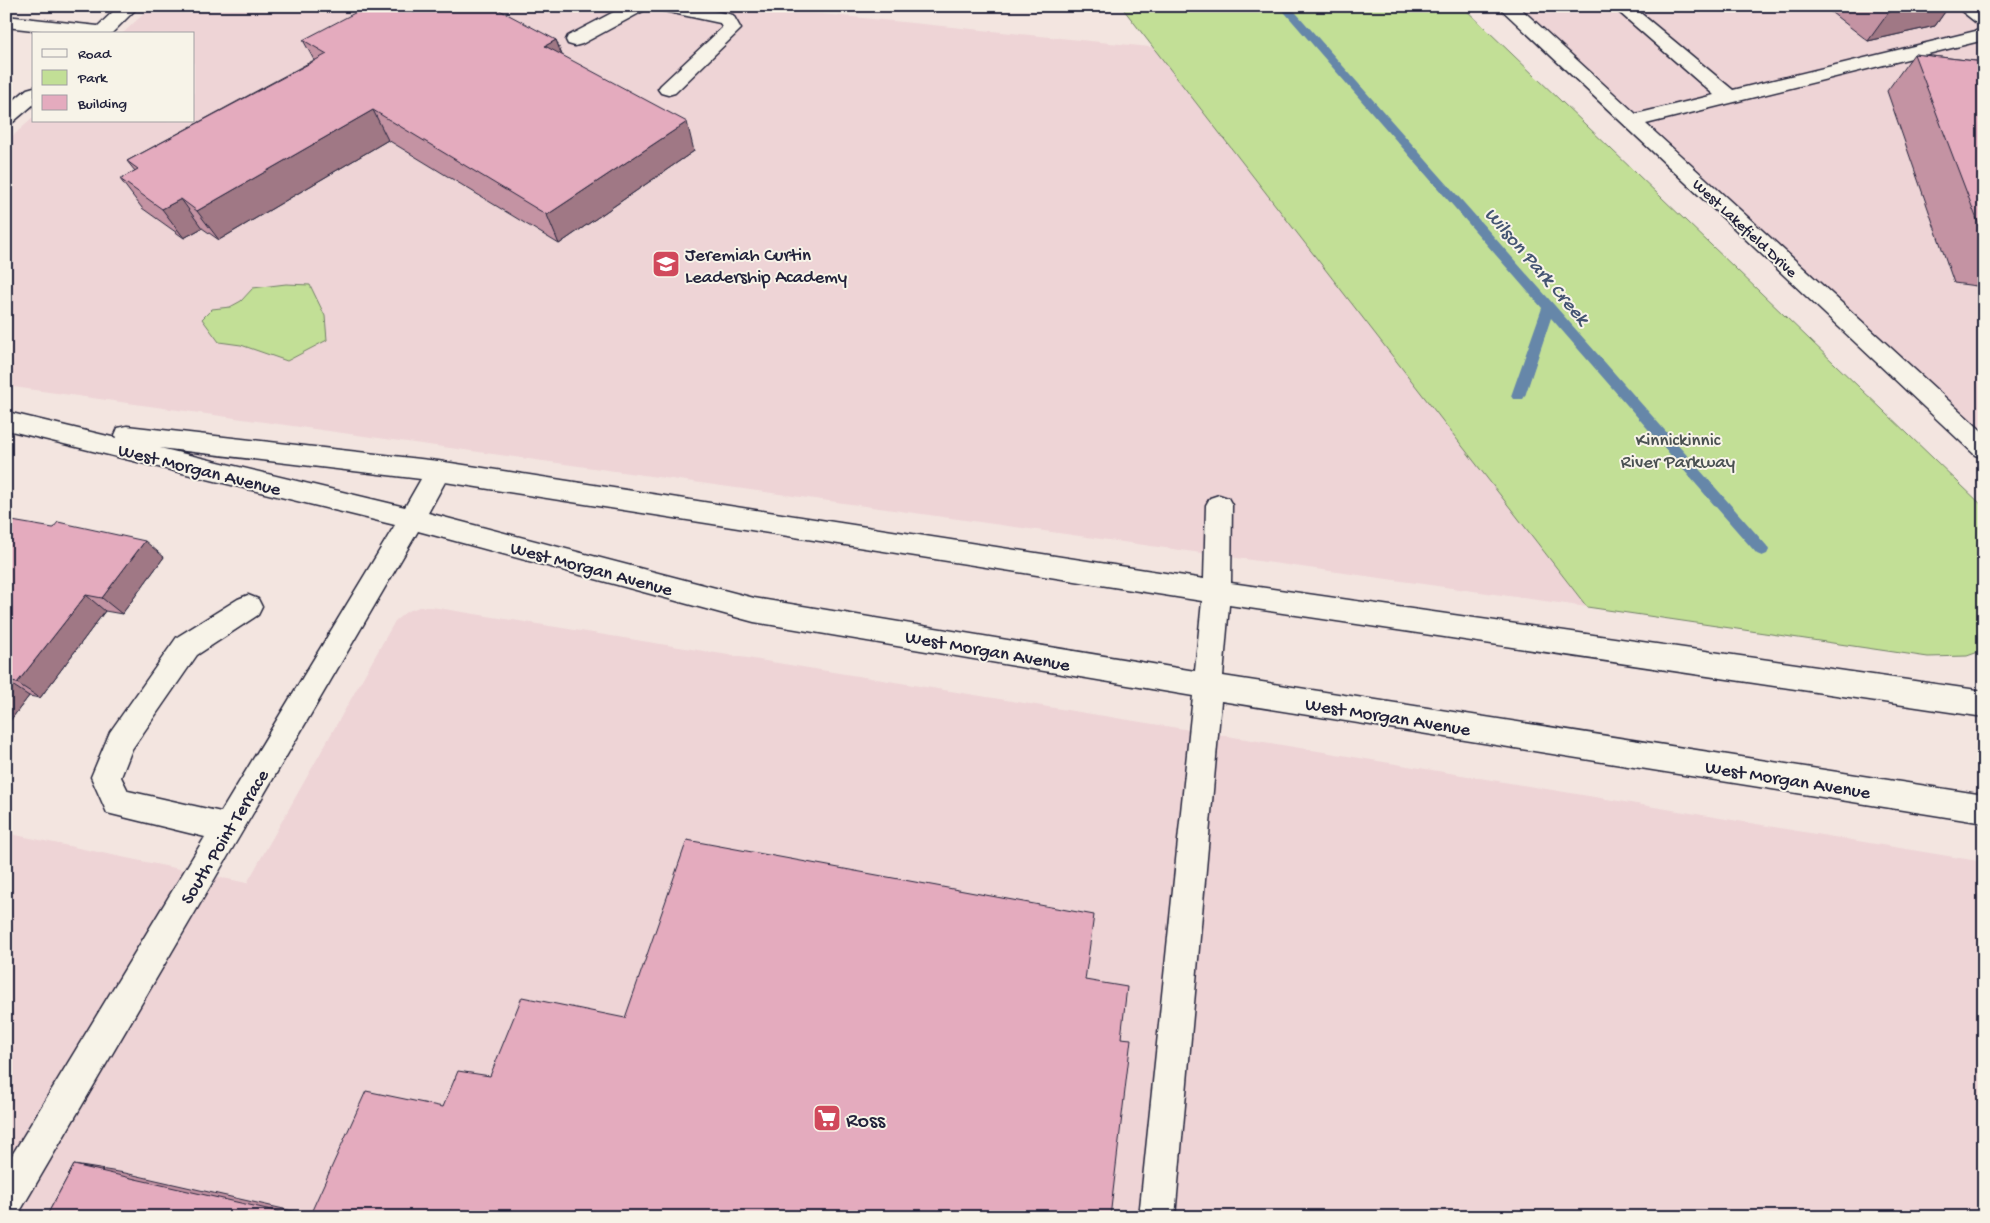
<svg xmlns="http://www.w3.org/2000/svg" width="1990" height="1223" viewBox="0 0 1990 1223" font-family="'Gochi Hand',sans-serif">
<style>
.built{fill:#eed4d6}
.green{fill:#c2df96;stroke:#728068}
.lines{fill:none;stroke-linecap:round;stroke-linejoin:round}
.stream{fill:#6687a9;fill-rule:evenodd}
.minor-casing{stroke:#22223b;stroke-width:3}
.minor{fill:#f7f3e8;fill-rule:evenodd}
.wall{fill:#c493a3;stroke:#22223b}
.shaded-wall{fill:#a07885;stroke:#22223b}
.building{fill:#e4abbe;stroke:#22223b}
.labels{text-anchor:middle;stroke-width:4;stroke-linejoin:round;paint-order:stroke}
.far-street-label{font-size:16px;fill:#22223b;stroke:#f7f3e8}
.poi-label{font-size:19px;fill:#22223b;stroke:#f7f3e8;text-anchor:start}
.park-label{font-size:19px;fill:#4a5152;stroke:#f7f3e8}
.street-label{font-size:19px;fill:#22223b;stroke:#f7f3e8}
.water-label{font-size:20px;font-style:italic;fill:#445472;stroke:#f7f3e8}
.near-poi-label{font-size:22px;fill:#22223b;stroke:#f7f3e8;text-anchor:start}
</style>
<rect width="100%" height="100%" fill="#f3e5e0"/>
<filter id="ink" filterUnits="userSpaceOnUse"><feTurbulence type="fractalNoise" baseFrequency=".02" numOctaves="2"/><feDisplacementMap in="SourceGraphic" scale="10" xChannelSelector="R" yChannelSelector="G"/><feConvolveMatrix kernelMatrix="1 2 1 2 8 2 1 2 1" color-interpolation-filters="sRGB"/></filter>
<g filter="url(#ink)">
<path class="built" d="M152,6H743L1160,48L1587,607L6,386V142L34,117V121H194V34H122Z
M1507,6H1984V448Z
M419,607H432L1264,742L1984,862V1217H6V833L247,883L395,621L406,612Z"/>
<path class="green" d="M1121,6H1462L1984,507V650L1967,656L1928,657L1587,607Z
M286,284L310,285L325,316L327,340L287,361L241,345L219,342L202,319L212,309L230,307L241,301L253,288Z"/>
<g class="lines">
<path class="stream" d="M1279,6H1290L1767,546L1769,550L1767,554L1762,556L1757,554L1551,318L1525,396L1523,399H1513L1511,396L1542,308Z"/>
<defs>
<path id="minor" d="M119,6H139L111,34H69L6,27V16L98,26Z
M625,6H648L645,10L582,44L575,46L568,44L566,40L568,36Z
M656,6H692L733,15L741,29L675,93L668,95L661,93L658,89L661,85L722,28L720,23L659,10Z
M1498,6H1518L1636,114L1714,95L1612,6H1632L1733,90L1984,29V40L1646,124L1984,433V458L1975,455Z
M1955,6H1976L1984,11V25L1978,24Z
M34,87V104L13,122L6,124V107L27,89Z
M7,412L116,438L115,435L118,428L127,426L438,461L1204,579L1206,505L1210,498L1219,495L1228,498L1232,505L1231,583L1984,691V717L1229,605L1223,676L1984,795V823L1221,701L1175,1217H1139L1193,696L754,622L418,531L19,1213L6,1217V1165L205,837L107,813L91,777L110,732L177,637L238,599L248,595L258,599L262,607L258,615L197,655L132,749L121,777L128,791L221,812L395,525L7,430ZM160,448L421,479L405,507ZM445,482L1202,601L1195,671L754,598L428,513Z"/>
</defs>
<use href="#minor" class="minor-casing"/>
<use href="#minor" class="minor"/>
</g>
<path class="wall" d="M1823,6H1949L1935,26L1868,41Z
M303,40H556L562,55L694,151L559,244L388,140L219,240L202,228L184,238L142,208L120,179L135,171L127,161L314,60Z
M1914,54L1984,62V287L1954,283L1887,91Z
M6,520L164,557L122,614L105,611L40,698L29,696L6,726Z
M1085,980L1121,1038L1110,1217H46L74,1165L125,1173L310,1215L443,1107L490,1076L625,1018Z"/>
<path class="shaded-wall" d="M1913,6H1949L1935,26L1868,41L1889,12Z
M556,40L567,69L545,46Z
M373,110L388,140L219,240L197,211Z
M687,122L694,151L559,244L547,215Z
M181,199L202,228L184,238L162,209Z
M145,541L164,557L122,614L102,598Z
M86,595L105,611L40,698L17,683Z
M6,681L29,696L6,726Z"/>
<path class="building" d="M368,6H403L414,12L425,6H492L556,40L545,46L687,122L547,215L373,110L197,211L181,199L162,209L120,179L138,169L127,161L327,54L303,40Z
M1881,6H1913L1889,12Z
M1914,54L1984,62V238Z
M6,520L53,528L58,522L145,541L102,598L86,595L17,683L6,681Z
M687,840L1094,915L1085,980L1127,987L1121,1038L1131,1039L1110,1217H309L366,1091L443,1107L458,1071L490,1076L522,997L625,1018Z
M74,1165L302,1217H46Z"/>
</g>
<defs>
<symbol id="school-square" viewBox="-11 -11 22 22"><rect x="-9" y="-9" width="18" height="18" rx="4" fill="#d1495b" stroke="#f7f3e8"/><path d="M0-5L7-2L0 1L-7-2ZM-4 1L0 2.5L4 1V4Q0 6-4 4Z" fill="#fff"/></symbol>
<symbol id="supermarket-square" viewBox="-11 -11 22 22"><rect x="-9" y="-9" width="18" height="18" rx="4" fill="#d1495b" stroke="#f7f3e8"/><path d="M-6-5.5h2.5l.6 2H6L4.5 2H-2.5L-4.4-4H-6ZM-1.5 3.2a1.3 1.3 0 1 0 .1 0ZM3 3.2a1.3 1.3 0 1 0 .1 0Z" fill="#fff"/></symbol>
</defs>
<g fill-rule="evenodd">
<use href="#school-square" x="650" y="248" width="32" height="32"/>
<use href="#supermarket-square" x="811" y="1102" width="32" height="32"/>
</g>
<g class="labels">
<g class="far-street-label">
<text transform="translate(1746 227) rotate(43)" y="6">West Lakefield Drive</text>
</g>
<g class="poi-label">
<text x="685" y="260">Jeremiah Curtin<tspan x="685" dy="22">Leadership Academy</tspan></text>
</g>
<g class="park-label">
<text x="1678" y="445">Kinnickinnic<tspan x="1678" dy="22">River Parkway</tspan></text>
</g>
<g class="street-label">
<text transform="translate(200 468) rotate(14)" y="7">West Morgan Avenue</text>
<text transform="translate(592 567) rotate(15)" y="7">West Morgan Avenue</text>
<text transform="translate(988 649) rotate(10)" y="7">West Morgan Avenue</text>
<text transform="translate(1388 715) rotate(9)" y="7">West Morgan Avenue</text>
<text transform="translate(1788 778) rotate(9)" y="7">West Morgan Avenue</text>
<text transform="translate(223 836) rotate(-59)" y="7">South Point Terrace</text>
</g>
<g class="water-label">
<text transform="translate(1538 265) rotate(49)" y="7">Wilson Park Creek</text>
</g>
<g class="near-poi-label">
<text x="846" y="1126">Ross</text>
</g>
</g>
<rect width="1990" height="1223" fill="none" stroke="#f7f3e8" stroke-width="25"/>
<rect x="12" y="12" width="1965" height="1198" fill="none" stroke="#22223b" stroke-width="2" filter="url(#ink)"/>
<rect x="32" y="32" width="162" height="90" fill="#f7f3e8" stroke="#a29fa3"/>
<rect x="42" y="49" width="25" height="8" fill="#f7f3e8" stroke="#a29fa3"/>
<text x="78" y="58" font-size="15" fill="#22223b">Road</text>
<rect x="42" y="70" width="25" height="15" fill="#c2df96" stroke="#a29fa3"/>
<text x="78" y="82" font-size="15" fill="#22223b">Park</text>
<rect x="42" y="95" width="25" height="15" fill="#e4abbe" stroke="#a29fa3"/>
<text x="78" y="108" font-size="15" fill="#22223b">Building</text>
</svg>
